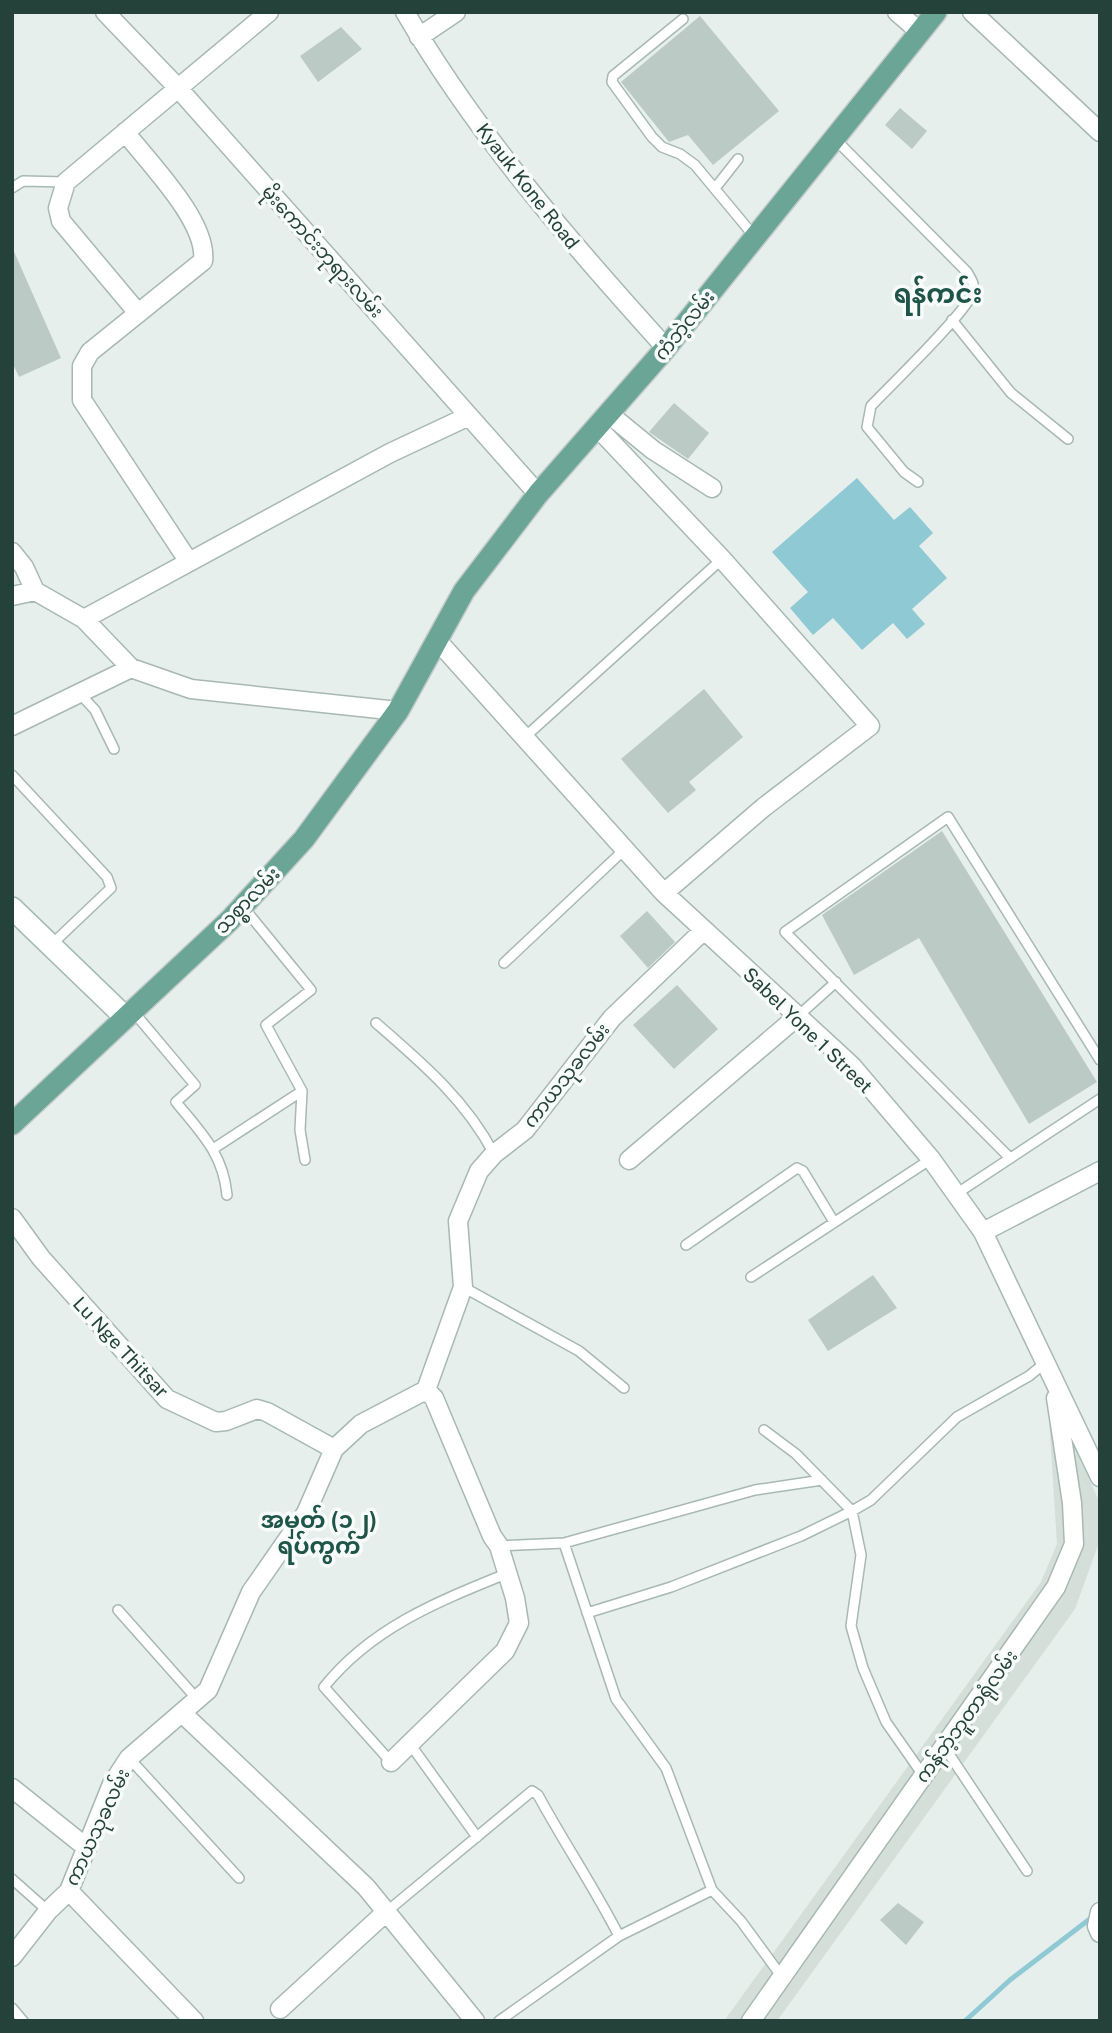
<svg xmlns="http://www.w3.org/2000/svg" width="1112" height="2033" viewBox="0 0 1112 2033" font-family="'Public Sans','Noto Sans Myanmar',sans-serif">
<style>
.built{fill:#d4dfda}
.water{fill:#8ec9d4}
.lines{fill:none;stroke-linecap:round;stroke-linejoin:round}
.stream{stroke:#8ec9d4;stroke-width:5}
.building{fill:#bbcac4}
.lane-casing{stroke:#a8b8b2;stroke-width:12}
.street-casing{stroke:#a8b8b2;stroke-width:21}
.secondary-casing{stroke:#a4bbb3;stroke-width:24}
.primary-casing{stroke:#c2cac8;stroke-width:24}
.lane{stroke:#fff;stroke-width:9}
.street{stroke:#fff;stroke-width:18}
.secondary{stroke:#fff;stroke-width:21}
.primary{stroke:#6aa596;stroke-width:21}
.labels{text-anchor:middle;stroke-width:7;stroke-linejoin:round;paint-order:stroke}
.street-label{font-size:19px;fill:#24423a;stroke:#f7fbf9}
.quarter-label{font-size:23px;font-weight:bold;fill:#1f5548;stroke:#f7fbf9}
.district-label{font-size:26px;font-weight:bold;fill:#1f5548;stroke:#f7fbf9}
</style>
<rect width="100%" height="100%" fill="#e6efeb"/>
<path class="built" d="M1047,1387L1100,1503V1540L1075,1609L777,2021H724L1041,1582L1057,1544Z"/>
<path class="water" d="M857,478L894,520L910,507L933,533L919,546L947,578L912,609L925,624L907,639L893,623L862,650L833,618L813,635L790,608L808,592L772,552Z"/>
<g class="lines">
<path class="stream" d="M965,2021L1010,1980L1095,1915"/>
</g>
<path class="building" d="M700,16L779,111L713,165L688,135L669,142L621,82Z
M341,27L362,49L318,82L300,56Z
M900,108L927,131L912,149L885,125Z
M12,247L61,358L19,377L12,362Z
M674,403L709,433L688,459L649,432Z
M704,689L743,737L689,782L696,790L668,813L621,759Z
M942,831L1097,1082L1029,1124L919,938L854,975L822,915Z
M647,911L675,942L648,968L620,936Z
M677,985L718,1029L674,1069L633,1025Z
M873,1275L897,1308L828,1351L808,1320Z
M898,1903L924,1922L906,1945L880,1920Z"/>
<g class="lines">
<defs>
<path id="lane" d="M683,19L613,76L612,82L652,137L662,147L680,154L695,165L754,236
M835,139L967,272C971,279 975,284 973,292C968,311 889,387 871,406L867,427L904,472L918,482
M716,187L738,159
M12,188L23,181L66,182
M952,320L1011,393L1068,439
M81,695L95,710L114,749
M526,736L722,559
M12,775L107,877L111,888L50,946
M244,908L311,990L266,1025L302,1091L300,1130L305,1160
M504,963L624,850
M132,1010L195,1085L176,1102C201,1133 223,1153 227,1195
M798,1016L836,982
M376,1023C421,1062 466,1100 494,1154
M213,1149L302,1091
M1010,1158L785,932L948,817L1100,1060
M956,1194L1100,1099
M686,1245L797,1168L803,1171L834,1222
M751,1277L931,1159
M463,1287L579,1351L624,1388
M764,1430L796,1454L852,1511L861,1555L851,1626L863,1668L886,1722L923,1775
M564,1543L616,1699L666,1768L712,1890L741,1921L782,1977
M499,1546L564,1543L755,1490L822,1480
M118,1610L197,1699
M587,1613L671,1587L801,1536L852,1511L871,1500L957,1417L1029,1376L1045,1363
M410,1744L477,1837
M945,1748L1027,1871
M129,1758L239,1878
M391,1762L324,1687C372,1627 439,1601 508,1573
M12,1879L48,1911
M385,1913L532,1791L538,1795C564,1843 594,1887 619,1936
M12,2008L23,2021
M499,2021L619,1936L712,1890"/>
<path id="street" d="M105,12L178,88L538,494
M405,12C477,135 571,243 666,348
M897,12L920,32
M972,12L1100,132
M419,37L456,12
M125,132C149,163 208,222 203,261L90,352L82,366V400L189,562
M138,313L61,221L58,208L66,182L269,12
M609,414L653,450L712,488
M597,427L722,559L870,726L764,807L664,893
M12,552L24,567L35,591
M12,596L35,591L84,619L131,668L191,689L398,711
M84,619L390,453L469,416
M436,639L664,893L852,1066L931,1159L983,1232L1100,1477
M12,726L131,668
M629,1160L798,1016
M12,1218L41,1258L167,1399L216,1422L226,1421L257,1409L267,1412L334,1449
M983,1232L1100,1171
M182,1713L366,1887L475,2021
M391,1762L505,1651L519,1623L515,1598L499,1546L492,1536L434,1398L426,1390
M12,1788L87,1848
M69,1891L194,2021
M1100,1912L1097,1926L1100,1933
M12,1957L48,1911L69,1891L112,1784L129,1758L208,1690L251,1592L306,1513L334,1449L361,1424L426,1390L463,1287L458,1221L479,1171L494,1154L525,1130L612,1018L703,931
M280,2009L385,1913
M751,2021L1056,1587L1074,1544L1072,1503L1056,1398"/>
<path id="secondary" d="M12,908L125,1017"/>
<path id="primary" d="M12,1124L230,920L304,839L398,711L464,591L538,494L666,348L936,12"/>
</defs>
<use href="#lane" class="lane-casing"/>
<use href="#street" class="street-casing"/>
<use href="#secondary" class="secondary-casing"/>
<use href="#primary" class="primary-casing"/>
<use href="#lane" class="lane"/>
<use href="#street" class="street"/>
<use href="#secondary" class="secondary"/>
<use href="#primary" class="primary"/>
</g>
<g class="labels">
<g class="street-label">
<text transform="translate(528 186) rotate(52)" y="7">Kyauk Kone Road</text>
<text transform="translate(323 251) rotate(48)" y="7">မိုးကောင်းဘုရားလမ်း</text>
<text transform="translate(684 325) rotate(-51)" y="7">ကံဘဲ့လမ်း</text>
<text transform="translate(247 900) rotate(-46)" y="7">သစ္စာလမ်း</text>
<text transform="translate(808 1030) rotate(44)" y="7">Sabel Yone 1 Street</text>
<text transform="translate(566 1075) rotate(-52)" y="7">ကာယသုခလမ်း</text>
<text transform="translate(121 1347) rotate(47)" y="7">Lu Nge Thitsar</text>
<text transform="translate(966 1716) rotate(-54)" y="7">ကန်ဘဲ့ဘူတာရုံလမ်း</text>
<text transform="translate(97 1827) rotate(-65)" y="7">ကာယသုခလမ်း</text>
</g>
<g class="quarter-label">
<text x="319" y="1528">အမှတ် (၁၂)<tspan x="319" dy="26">ရပ်ကွက်</tspan></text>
</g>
<g class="district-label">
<text x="938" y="303">ရန်ကင်း</text>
</g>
</g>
<rect width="1112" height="2033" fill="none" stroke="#24423a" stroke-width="28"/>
</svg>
